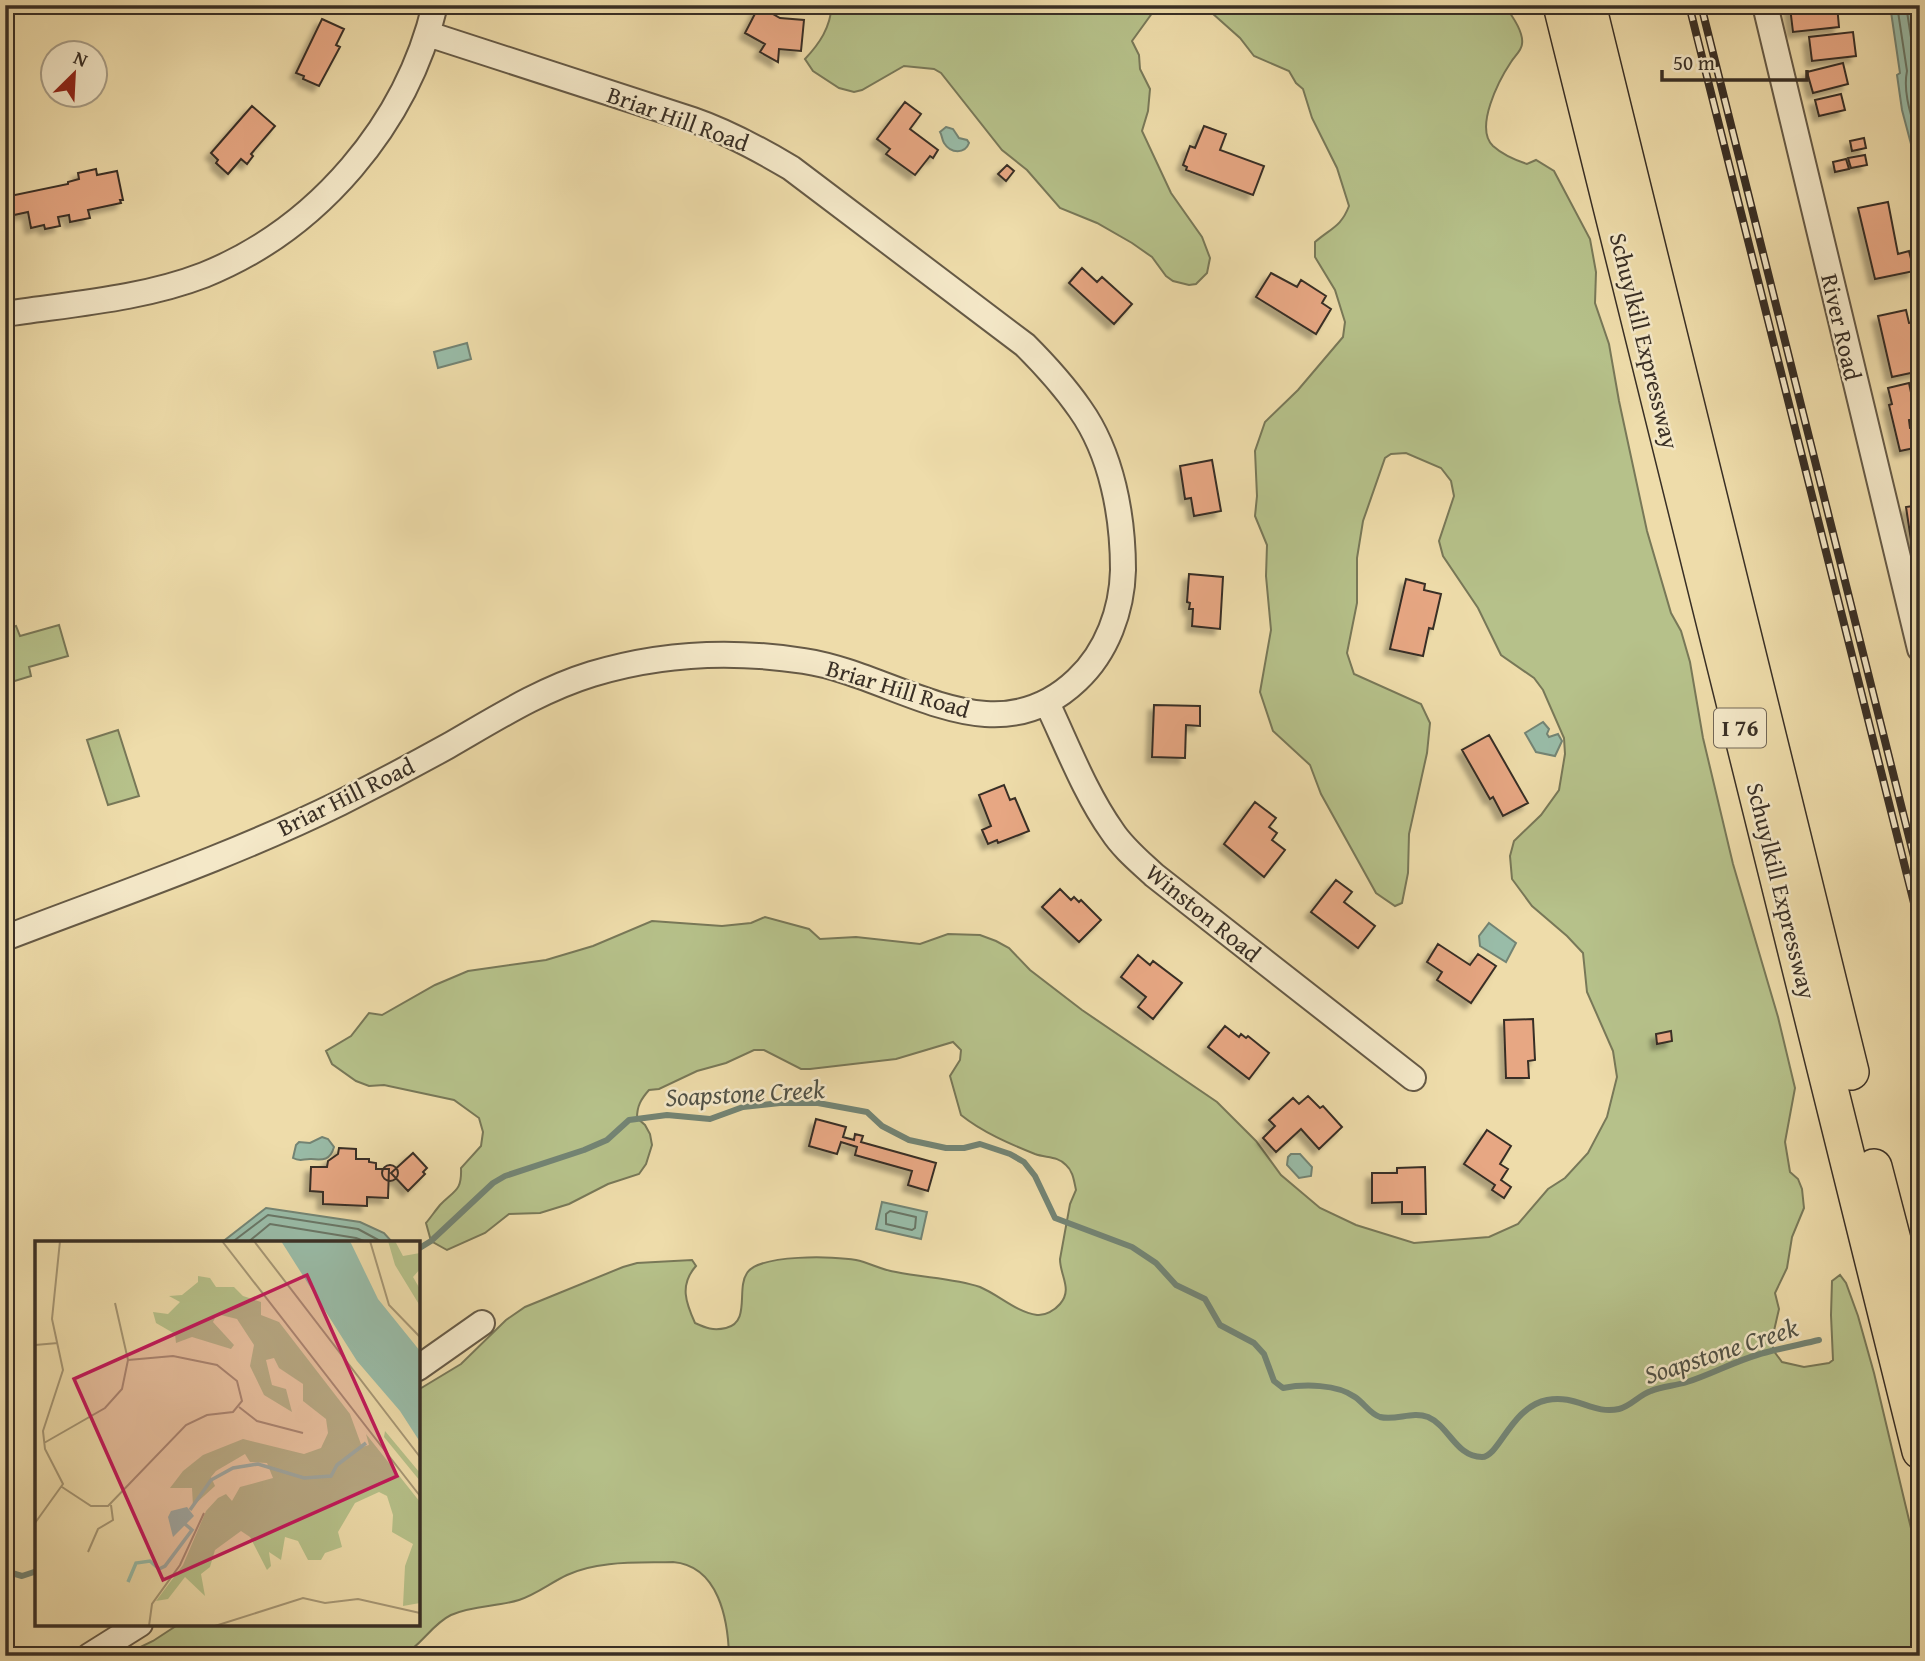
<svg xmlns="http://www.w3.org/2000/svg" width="1925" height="1661" viewBox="0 0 1925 1661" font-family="'Gentium Book Plus',serif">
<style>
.green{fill:#b6c18a;stroke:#787858;stroke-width:2}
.water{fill:#99bca8;stroke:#738474;stroke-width:2}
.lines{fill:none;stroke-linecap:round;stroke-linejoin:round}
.shore{stroke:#697666;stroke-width:2}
.stream{stroke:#738474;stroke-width:6}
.building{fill:#e7a783;stroke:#392f25;stroke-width:2;filter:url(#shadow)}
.minor-casing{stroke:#665a46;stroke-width:28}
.highway-casing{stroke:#392f25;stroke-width:38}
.minor{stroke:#f4e8c8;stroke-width:24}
.highway{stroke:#eedcaa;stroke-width:35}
.rail-casing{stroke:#392f25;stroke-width:8}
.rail{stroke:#f4e8c8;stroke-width:5;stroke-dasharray:16;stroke-linecap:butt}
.labels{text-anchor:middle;stroke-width:5;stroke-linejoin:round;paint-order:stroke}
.shield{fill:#f4e8c8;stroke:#716656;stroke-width:2}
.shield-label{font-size:23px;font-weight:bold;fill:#392f25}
.street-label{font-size:24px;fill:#392f25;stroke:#f4e8c8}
.water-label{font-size:26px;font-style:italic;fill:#515246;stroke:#f4e8c8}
.inset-river{fill:none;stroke:#99bca8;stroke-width:3.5}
.inset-road{fill:none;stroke:#a69775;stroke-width:2}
.view{fill:#c2185b;fill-opacity:0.15;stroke:#c2185b;stroke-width:3.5}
.inset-edge{fill:none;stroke:#392f25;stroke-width:3.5}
</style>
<defs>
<filter id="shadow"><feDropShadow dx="-5.5" dy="5.5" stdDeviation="2" flood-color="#0004"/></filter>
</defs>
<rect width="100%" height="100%" fill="#eedcaa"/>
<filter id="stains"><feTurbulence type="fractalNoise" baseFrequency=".00286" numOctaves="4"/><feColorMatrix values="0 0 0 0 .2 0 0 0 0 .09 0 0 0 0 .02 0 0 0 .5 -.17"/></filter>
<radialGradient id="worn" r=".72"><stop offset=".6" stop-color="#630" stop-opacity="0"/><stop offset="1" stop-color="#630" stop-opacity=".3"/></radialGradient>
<path class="green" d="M832,5H1158L1132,41L1139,55L1140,69L1150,89L1148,111L1142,131L1171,193L1202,237L1210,258L1207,273L1196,284L1189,285L1173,281L1166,276L1152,257L1132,243L1097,223L1060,208L1027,170L1002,150L941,73L934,69L904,66L862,90L854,92L839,88L813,71L805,59C820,43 830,28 832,5Z
M1203,5H1504C1511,14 1524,32 1522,44C1522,50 1514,57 1511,62C1499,80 1474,128 1493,146C1503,155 1515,160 1527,164L1536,160L1554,171L1590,239L1596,272L1595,303L1609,344L1619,401L1647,531L1671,613L1681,631L1690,662L1703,738L1733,864L1778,1017L1795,1088L1785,1142L1790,1172L1798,1179L1802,1189L1804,1208L1792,1237L1787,1268L1775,1293L1779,1309L1773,1335V1350L1782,1362L1804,1367L1829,1363L1833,1360L1831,1315L1832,1281L1840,1275L1846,1283L1858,1316L1874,1373L1920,1566V1656H729C728,1620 719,1566 673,1562C640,1563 598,1560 567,1575C550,1583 537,1594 519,1600C497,1607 473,1605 451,1615C432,1624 421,1646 402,1656H122L153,1641L179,1624H418V1390L461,1364L506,1320L525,1307L623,1267L637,1263L692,1260L696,1266C679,1285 686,1303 695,1323C706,1328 713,1331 726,1328C751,1322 736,1289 747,1273C759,1254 835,1256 856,1260C870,1263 882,1270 896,1272C924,1278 953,1278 980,1287C999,1295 1016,1312 1037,1315C1045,1316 1055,1310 1060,1304C1073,1289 1060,1276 1060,1259L1070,1204L1076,1190C1074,1181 1073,1171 1066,1165C1058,1156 1046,1158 1035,1154C1010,1144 982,1132 961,1115L950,1076L960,1060L961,1050L953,1042L896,1059L810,1069H801L764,1050H754L726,1063L697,1071L659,1089L649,1090C641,1099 637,1106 637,1118L645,1125L650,1134L652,1145L646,1164L639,1174L608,1184L569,1204L540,1213L509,1214L485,1233L447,1250L431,1241L426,1223C431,1217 435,1211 440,1205C454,1190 462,1192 461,1168L481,1146L483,1132L479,1118L454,1100L384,1085L369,1086L356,1081L332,1064L326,1051L351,1036L369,1013L382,1015L435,985L468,971L546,960L593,946L652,921L722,926L751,923L765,917L809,929L820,939L856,937L920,944L948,934L980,935L996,941L1009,948L1030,970L1082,1010L1217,1102L1256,1141L1281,1175L1320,1208L1356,1225L1414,1243L1489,1237L1518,1224L1548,1189L1565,1178L1588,1153L1607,1117L1617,1077L1613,1051L1587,992L1583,953L1567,936L1532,906L1512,879L1510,856L1514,841L1541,815L1559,790L1565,754L1564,738L1543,690L1534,678L1501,655L1478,608L1443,556L1439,541L1454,496L1451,481L1441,468L1406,453L1391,454L1385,458L1363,521L1357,558V603L1347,653L1354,674L1421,704L1430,723L1427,753L1409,834L1408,873L1402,903L1395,906L1376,893L1321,794L1310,765L1273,731L1260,692L1271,630L1266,576L1267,545L1255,516L1257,496L1255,451L1265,422L1298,390L1343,337L1345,322L1335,290L1315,257V242C1331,228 1341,227 1349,206L1337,168L1312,118L1303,89L1296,83L1289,71L1254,56L1240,38Z
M59,625L68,656L29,667L31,676L5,684V629L16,626L20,636Z
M118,730L139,796L108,805L87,740Z"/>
<path class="water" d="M1890,5H1920V178L1902,110L1897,75L1900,73Z
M946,127L953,129L959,138L967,140L969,143C965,154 951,154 944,143C942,140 942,135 940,132Z
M467,343L471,359L438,368L434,352Z
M1543,722L1549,729L1547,734L1549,737L1558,734L1562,741L1555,756L1536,752L1525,733Z
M1489,923L1516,943L1506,962L1480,946L1479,936Z
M322,1137L328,1139L334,1147C330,1161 323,1160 310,1159C303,1159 300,1162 293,1158L296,1145L299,1142L310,1143Z
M1291,1154H1300L1312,1167L1311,1176L1299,1178L1287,1165L1288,1157Z
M882,1202L927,1212L921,1239L876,1229Z
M266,1208L360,1222L384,1233L393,1243H221Z"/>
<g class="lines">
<path class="shore" d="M1897,5L1907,71C1902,95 1914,123 1920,147
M1906,5L1916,70L1914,82L1920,108
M890,1211L916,1217L915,1228L912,1230L886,1224V1214Z
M231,1243L268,1215L358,1229L384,1243
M247,1243L270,1224L356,1238L369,1243"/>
<path class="stream" d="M418,1249L431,1241L493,1183L505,1176L584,1150L607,1140L629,1120L667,1115L710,1119L743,1107L780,1103H818L867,1112L882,1126L909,1140L946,1148H964L980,1144L1010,1154L1024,1162L1035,1176L1055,1218L1132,1247L1156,1263L1176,1285L1205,1299L1220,1325L1254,1343L1264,1354L1274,1381L1283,1388C1304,1384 1337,1384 1355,1397C1364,1403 1370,1414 1380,1417C1396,1421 1412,1411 1428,1417C1449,1426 1456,1457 1482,1457C1499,1457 1511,1407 1547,1400C1576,1394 1593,1415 1619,1409C1631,1406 1639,1395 1651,1391C1662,1386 1675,1386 1687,1382C1710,1375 1733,1362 1757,1355C1777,1349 1798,1345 1819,1340
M5,1571L22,1576L37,1571"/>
</g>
<path class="building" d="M1809,5H1837L1839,27L1793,32L1790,7Z
M759,6L780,18L804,20L801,51L779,49L778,62L760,52L765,44L745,33Z
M322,19L344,29L336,45L340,47L319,86L303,79L304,76L296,73Z
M1853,32L1856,56L1812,61L1809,37Z
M1843,63L1848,84L1813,93L1807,72Z
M1841,94L1845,110L1819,116L1815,100Z
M905,102L921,114L910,129L938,150L933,158L930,156L915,175L886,154L890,149L877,139Z
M252,106L275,126L251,154L253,156L247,164L241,159L228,174L216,163L218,160L211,153Z
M1204,126L1226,134L1220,150L1264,166L1253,195L1186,170L1187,167L1183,165L1190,146L1195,148Z
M1864,138L1866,148L1852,151L1850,141Z
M1865,155L1867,165L1851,168L1848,158Z
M1846,159L1849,169L1835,172L1833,162Z
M1007,165L1014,171L1006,181L998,174Z
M96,169L97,175L117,171L123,200H120L121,203L88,210L90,218L70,222L69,215L58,217L60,226L45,229L44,225L31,228L28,212L14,215L10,196L68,184V182L79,179L78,173Z
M1888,202L1898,254L1909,251L1914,271L1875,279L1858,208Z
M1082,268L1097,282L1102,277L1132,304L1114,324L1069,283Z
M1271,273L1297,287L1301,280L1326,296L1322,303L1331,309L1316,334L1256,297Z
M1906,310L1909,323L1920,322V338L1913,339L1920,371L1892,377L1878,316Z
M1909,383L1913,402L1918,405L1920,412L1916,419L1909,420L1910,428L1920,427V438L1917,439L1919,447L1900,451L1889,405L1892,404L1888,388Z
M1212,460L1221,511L1194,516L1191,498L1185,499L1180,466Z
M1920,505V546L1912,547L1906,507Z
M1189,574L1223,577L1220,629L1192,626L1193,609H1189L1190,603L1187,602Z
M1406,579L1425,584L1424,590L1441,594L1433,629L1429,628L1423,656L1390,649Z
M1154,705L1200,706V726L1186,725L1185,758L1152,757Z
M1489,735L1528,803L1503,816L1493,797L1490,799L1462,750Z
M1004,785L1010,800L1015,798L1029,831L998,843L997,840L988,844L982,830L991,826L979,795Z
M1255,802L1276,818L1269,827L1277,833L1272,840L1285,850L1264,877L1224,844Z
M1336,880L1352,892L1344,902L1375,926L1358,948L1311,912Z
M1060,889L1071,900L1074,897L1079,902L1081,900L1101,920L1079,942L1042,907Z
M1438,944L1470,965L1478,954L1496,966L1471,1003L1437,980L1442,972L1427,962Z
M1138,955L1150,965L1153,961L1182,983L1153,1019L1138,1007L1146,997L1121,977Z
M1533,1019L1535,1060L1528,1061L1529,1078H1506L1504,1020Z
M1225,1026L1239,1037L1241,1034L1246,1038L1248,1036L1269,1053L1249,1079L1208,1047Z
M1671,1031L1672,1041L1657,1044L1656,1034Z
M1308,1096L1320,1108L1323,1106L1342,1127L1319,1149L1301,1129L1276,1152L1263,1138L1275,1126L1269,1120L1293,1098L1299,1104Z
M816,1119L846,1127L843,1137L854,1140L855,1134L863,1136L861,1142L936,1163L928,1191L908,1185L912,1171L855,1155L857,1147L841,1142L837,1154L809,1146Z
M1487,1130L1511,1146L1500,1164L1508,1169L1501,1180L1511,1187L1504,1198L1492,1190L1495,1185L1464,1164Z
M339,1148L356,1149V1159H369V1162L376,1163V1169H389L388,1198L367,1197V1206L323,1204V1192L310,1191L311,1167H327L328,1161L338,1154Z
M413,1153L427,1168L423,1172L425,1174L408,1191L391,1173Z
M382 1173a8 8 0 1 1 16 0a8 8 0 1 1-16 0Z
M1425,1167L1426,1214H1402V1202L1372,1203V1173H1397V1168Z"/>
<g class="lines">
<defs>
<path id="minor" d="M1765,5L1920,649
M5,314C71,304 142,299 204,275C318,229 407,124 435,5
M1047,703C1067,745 1085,793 1112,831C1123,848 1139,861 1154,875L1413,1078
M5,938C117,895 232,856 340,803C376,785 412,766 448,746C495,719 540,690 592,674C661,653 733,650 804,661C898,675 992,761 1077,680C1107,652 1122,610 1123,570C1123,516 1112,454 1080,409C1064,386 1045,365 1025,345L791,168C759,149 728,132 693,120L428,34
M418,1368L482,1323
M89,1656L140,1624"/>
<path id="highway" d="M1561,5L1920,1451
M1588,5L1851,1072
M1874,1167L1920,1344"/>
</defs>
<use href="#minor" class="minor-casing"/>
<use href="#highway" class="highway-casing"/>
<use href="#minor" class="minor"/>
<use href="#highway" class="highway"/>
<defs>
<path id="rail" d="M1689,5L1920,927
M1701,5L1920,881"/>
</defs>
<use href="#rail" class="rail-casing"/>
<use href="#rail" class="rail"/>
</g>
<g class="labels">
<rect class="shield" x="1714" y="708.5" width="52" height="39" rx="5"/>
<g class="shield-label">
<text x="1740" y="736">I 76</text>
</g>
<g class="street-label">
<text transform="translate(678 119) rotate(20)" y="8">Briar Hill Road</text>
<text transform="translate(1841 327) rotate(77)" y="8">River Road</text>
<text transform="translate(1644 341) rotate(76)" y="8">Schuylkill Expressway</text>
<text transform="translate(898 689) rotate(17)" y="8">Briar Hill Road</text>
<text transform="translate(346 797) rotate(-26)" y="8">Briar Hill Road</text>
<text transform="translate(1781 891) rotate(76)" y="8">Schuylkill Expressway</text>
<text transform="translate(1203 913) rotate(39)" y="8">Winston Road</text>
</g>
<g class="water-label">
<text transform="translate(745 1093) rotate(-3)" y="9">Soapstone Creek</text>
<text transform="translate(1721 1351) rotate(-18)" y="9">Soapstone Creek</text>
</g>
</g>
<g transform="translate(35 1241)">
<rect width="385" height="385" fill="#eedcaa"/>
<path d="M360,0L368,15L385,12V28L378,36L385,48V65L360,24L353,0ZM163,35L175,37L181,46H199L208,55L226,61V74L244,81L315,173L327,206L334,204L331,193L385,261V362L368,365L370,325L378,303L357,291L358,274L352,255L344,251L320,262L303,291L307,306L290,312L286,319H273L263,300L250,296L246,319L234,311L236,325L232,329L215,296L206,290L180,309L175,326L166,333L170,355L150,336L133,358L121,360L148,324L171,270L183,257L191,253L197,260L205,246L238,237L232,222L215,221L210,213L181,230L176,236L180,245L158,265L157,247H135L148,230L168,214L208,198L269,213L286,207L293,192L291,178L268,160V143L244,127L239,117L231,119L237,144L251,148L257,171L229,154L215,125L219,104L202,78L182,73L178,81L199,104L196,108L157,96L141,102L140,93L121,82L118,71L133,73L145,61L134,55L147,54L163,41ZM350,190L385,232V240L349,196Z" fill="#b6c18a"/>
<path d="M315,0L343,58L385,110V201L365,170L322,120L246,0ZM152,266L159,275L138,296L133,276L136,270Z" fill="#99bca8"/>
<path class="inset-river" d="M155,269L176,239L198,227L223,223L269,237L296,235L302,224L331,202M93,341L101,322L115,320L124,328L130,325L157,289L150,283"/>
<path class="inset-road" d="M187,0L385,255M219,0L385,216M335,0L354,64L385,96M0,104L23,102M204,166L222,180L268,192M9,202L70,167L87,148L93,119L80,62M27,246L56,265H73L151,184L172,174L198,171L207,160L202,140L182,124L138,115L93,119M0,282L28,243L10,208L8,190L28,129L17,78L25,0M53,311L63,288L78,279L76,264M114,385L117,363L145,324L169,272M180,385L268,357L290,362L323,358L385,372"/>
<path class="view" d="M272,34L362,235L128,339L39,138Z"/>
<rect width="385" height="385" class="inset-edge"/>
</g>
<rect width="1925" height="1661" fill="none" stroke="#eedcaa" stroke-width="28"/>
<rect x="7" y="7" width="1911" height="1647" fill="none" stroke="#392f25" stroke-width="3.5"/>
<rect x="14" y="14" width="1897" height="1633" fill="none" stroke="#392f25" stroke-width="2"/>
<g transform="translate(74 74) rotate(24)"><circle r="33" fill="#f4e8c8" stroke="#a99e87" stroke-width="2"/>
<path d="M0-5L12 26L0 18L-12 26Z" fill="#8f2418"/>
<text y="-10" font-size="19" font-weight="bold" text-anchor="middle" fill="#392f25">N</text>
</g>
<path d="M1662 70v10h145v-10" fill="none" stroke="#392f25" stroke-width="3.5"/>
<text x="1673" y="70" font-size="21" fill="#392f25" stroke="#f4e8c8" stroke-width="5" paint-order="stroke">50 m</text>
<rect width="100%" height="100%" filter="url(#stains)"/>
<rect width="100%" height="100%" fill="url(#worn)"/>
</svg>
